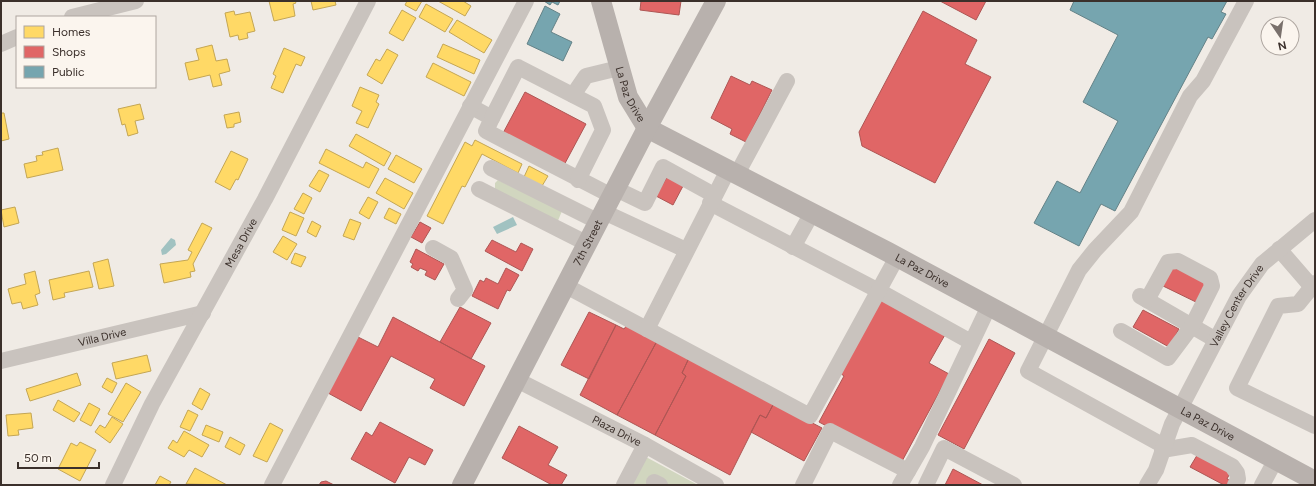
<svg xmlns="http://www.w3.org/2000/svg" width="1316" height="486" viewBox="0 0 1316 486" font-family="Figtree,sans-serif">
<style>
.green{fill:#d1d6bf}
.water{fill:#a1c2c1}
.homes{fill:#ffd966;stroke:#c4a654}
.shops{fill:#e06666;stroke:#ae5654}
.public{fill:#76a5af;stroke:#648287}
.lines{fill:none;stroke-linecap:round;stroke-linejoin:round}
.minor{stroke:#c9c3be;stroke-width:16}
.major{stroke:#b8b1ad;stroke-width:20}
.labels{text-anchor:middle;stroke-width:4;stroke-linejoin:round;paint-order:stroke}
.street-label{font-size:11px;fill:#3b302b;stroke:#fbf5ee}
</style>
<rect width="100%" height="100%" fill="#f0ebe5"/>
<path class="green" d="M498,180L562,211L557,223L495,190V183Z
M646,457L698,485H631Z"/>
<path class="water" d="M513,217L517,225L497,234L493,227Z
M171,238L175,240L176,245L166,254L162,255L161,250Z"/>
<path class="homes" d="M269,1H295L296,3L293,4L295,16L274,21Z
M311,1H335L336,5L313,10Z
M407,1H422L416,11L405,5Z
M438,1H463L471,6L465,16Z
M426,4L453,19L445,32L419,17Z
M402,10L416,18L403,41L389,33Z
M234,11L235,15L250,12L255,31L247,33L248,38L239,40L238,35L230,37L225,13Z
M457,20L492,40L484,53L449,32Z
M443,44L480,60L474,74L437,57Z
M212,45L216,61L227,59L230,71L219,74L222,85L213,87L210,75L189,80L185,63L199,60L196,49Z
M284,48L305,57L301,66L296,64L283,93L271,88L276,76L273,74Z
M387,49L398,55L382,84L367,75L376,59L380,61Z
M433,63L471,82L464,96L426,77Z
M360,87L379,95L376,102L379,104L368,128L356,123L362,111L352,106Z
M140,104L144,119L135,121L138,133L128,136L125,124L122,125L118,109Z
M239,112L241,122L234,124V127L227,128L224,115Z
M1,113H4L9,139L1,141Z
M356,134L391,153L384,166L349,146Z
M475,140L522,164L518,173L482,154L465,187L462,186L443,224L427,216L465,142L472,146Z
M58,148L63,170L27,178L24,164L37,161L36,156L43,155L42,152Z
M326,149L363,168L366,162L379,169L369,188L319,163Z
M231,151L248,159L238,180L236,179L230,190L215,182Z
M396,155L422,169L414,183L388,169Z
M529,166L548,176L542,186L524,177Z
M319,170L329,175L320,192L309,186Z
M385,178L413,193L404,209L376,193Z
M303,193L312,198L304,214L294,209Z
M368,197L378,202L369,219L359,213Z
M15,207L19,223L4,227L1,210Z
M389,208L401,214L396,224L384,218Z
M290,212L304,218L296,236L282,230Z
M350,219L361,223L354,240L343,236Z
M312,221L321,226L316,237L307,232Z
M202,223L212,228L193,264L195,271L190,272L191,277L164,283L160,264L188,260L192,252L188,250Z
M283,236L297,244L287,260L273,252Z
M295,253L306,257L301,267L291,263Z
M108,259L114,286L99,289L93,263Z
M35,271L40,293L35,295L38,305L23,309L21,302L12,304L8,289L26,284L24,274Z
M89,271L93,287L64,293L65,297L53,300L49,280Z
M147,355L151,371L116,379L112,363Z
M77,373L81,385L30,401L26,389Z
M107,378L117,383L112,393L102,387Z
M126,383L141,392L123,422L108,414Z
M200,388L210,394L202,410L192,404Z
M58,400L80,413L74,422L53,410Z
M89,403L100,409L91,426L80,420Z
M188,410L198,415L190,431L180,427Z
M31,413L33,428L18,430L19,435L8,436L6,415Z
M112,417L123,424L110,443L95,432L100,425L105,428Z
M270,423L283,430L267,462L253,456Z
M206,425L223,432L219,442L202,435Z
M184,431L209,445L202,457L189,450L184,457L168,448L173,440L177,443Z
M230,437L245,445L240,455L225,447Z
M80,442L96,450L80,481L58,469L71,443L77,446Z
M195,468L227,485L186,484Z
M160,476L171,482L169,485H155Z"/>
<path class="shops" d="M641,1H681L679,15L640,10Z
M940,1H986L976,20Z
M923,11L977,40L965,64L991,77L935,183L862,146L859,132Z
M731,76L750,85L752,81L772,90L746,142L730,134L732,129L711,118Z
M525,92L586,124L563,167L502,135Z
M667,177L683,186L673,205L656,196Z
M420,222L431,228L422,243L411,237Z
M492,240L516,252L521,243L533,249L522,271L485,251Z
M416,249L444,264L435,280L425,275L427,271L420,268L418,271L411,267L413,264L410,262Z
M1171,266L1208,284L1198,303L1161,285Z
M506,268L519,275L510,291L507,290L498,309L472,296L480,280L484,282L486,278L498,284Z
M881,297L946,333L929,363L949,374L900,465L819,422L844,376L840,373Z
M460,307L491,323L471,359L440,342Z
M1143,310L1179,329L1169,347L1133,327Z
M589,312L616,325L589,379L561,365Z
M393,317L485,366L464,406L430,388L435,379L391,356L361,411L328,393L358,337L378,347Z
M616,325L624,329L627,325L657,341L617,415L580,395Z
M989,339L1015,353L964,449L938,435Z
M657,341L689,358L682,373L686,376L655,435L617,415Z
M689,358L774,403L766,418L760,415L730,475L655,435L686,376L682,373Z
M774,403L822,428L804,461L751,432L760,415L766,418Z
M380,422L433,450L425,465L409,457L395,483L351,459L366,432L372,436Z
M519,426L558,447L548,465L567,475L561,485H552L502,458Z
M1199,452L1232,469L1227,479L1231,481L1229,485H1224L1190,467Z
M953,469L983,485H945Z
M326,481L334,485H319L321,482Z"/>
<path class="public" d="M544,1H560L558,5L552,2L550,5Z
M1074,1H1227L1221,12L1226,14L1212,39L1208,37L1115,211L1101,204L1079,246L1034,223L1057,181L1080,193L1118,121L1083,102L1118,35L1070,10Z
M545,6L560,14L551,32L572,42L563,61L527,44Z"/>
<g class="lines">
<g class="minor">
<path d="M72,17L136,1"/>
<path d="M1,44L17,37"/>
<path d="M573,95L586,76L619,68"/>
<path d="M470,106L492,118L486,131L612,196"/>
<path d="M492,118L518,67L594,106L603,130L578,180"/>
<path d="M491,168L599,222"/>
<path d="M737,174L787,81"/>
<path d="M479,189L588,244"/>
<path d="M616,189L645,203L663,167L714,195"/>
<path d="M710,203L879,291L971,342"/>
<path d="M604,212L686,250"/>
<path d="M793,247L812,213"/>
<path d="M433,248L451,258L465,290L458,299"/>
<path d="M1279,249L1311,286L1315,288"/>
<path d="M1315,283L1298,304L1278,306L1237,388L1315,426"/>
<path d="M566,286L810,416L897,257"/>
<path d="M1140,296L1216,340"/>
<path d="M647,329L728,170"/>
<path d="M1121,331L1168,358L1192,326L1212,286L1210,278L1178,261L1168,262L1147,300"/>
<path id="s1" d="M1,361L203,313"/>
<path id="s2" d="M517,380L645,445L716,485"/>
<path d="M1164,446L1028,371L1079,270L1095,250L1131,212L1190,96L1203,81L1246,1"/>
<path d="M1162,450L1192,445L1232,466L1237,473L1238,479L1235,485"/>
<path d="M654,482L660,485"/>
<path id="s3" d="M113,485L152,404L265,199L368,1"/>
<path d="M272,485L526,1"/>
<path d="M624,485L645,445"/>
<path d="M803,485L830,431L908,471"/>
<path d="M900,485L922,447L989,306"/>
<path d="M926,485L944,448L1014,485"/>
<path id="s4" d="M1147,485L1156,470L1172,424L1239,296L1262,264L1315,220"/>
<path d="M1262,485L1275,461"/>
</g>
<g class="major">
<path id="s5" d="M601,1L628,97L647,128L888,252L1315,481"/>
<path id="s6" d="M462,485L647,128L716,1"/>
</g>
</g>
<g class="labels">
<g class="street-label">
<text dy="4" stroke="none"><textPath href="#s5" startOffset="98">La Paz Drive</textPath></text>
<text dy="4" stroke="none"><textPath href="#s3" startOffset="274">Mesa Drive</textPath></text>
<text dy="4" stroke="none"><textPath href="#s6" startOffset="273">7th Street</textPath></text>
<text dy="4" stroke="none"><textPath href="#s5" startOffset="446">La Paz Drive</textPath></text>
<text dy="4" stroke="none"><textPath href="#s4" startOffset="201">Valley Center Drive</textPath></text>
<text dy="4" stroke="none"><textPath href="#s1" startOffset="104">Villa Drive</textPath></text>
<text dy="4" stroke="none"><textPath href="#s5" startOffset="770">La Paz Drive</textPath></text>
<text dy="4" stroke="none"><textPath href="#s2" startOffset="112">Plaza Drive</textPath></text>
</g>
</g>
<rect width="1316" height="486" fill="none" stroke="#3b302b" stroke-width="4"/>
<rect x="16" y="16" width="140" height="72" fill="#fbf5ee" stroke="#aea6a0"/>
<rect x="24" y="26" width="20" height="12" fill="#ffd966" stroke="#aea6a0"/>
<text x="52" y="36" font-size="12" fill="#3b302b">Homes</text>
<rect x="24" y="46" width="20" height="12" fill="#e06666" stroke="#aea6a0"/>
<text x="52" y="56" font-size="12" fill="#3b302b">Shops</text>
<rect x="24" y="66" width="20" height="12" fill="#76a5af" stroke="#aea6a0"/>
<text x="52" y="76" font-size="12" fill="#3b302b">Public</text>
<g transform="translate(1280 36) rotate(167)"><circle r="19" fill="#fbf5ee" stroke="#aea6a0"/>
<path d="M0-3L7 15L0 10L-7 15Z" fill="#7a716c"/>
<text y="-6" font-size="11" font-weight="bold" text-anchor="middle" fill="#3b302b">N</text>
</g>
<path d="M18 462v6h81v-6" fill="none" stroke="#3b302b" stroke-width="2"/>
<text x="24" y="462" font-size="12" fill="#3b302b" stroke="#fbf5ee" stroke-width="3" paint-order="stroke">50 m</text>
</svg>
